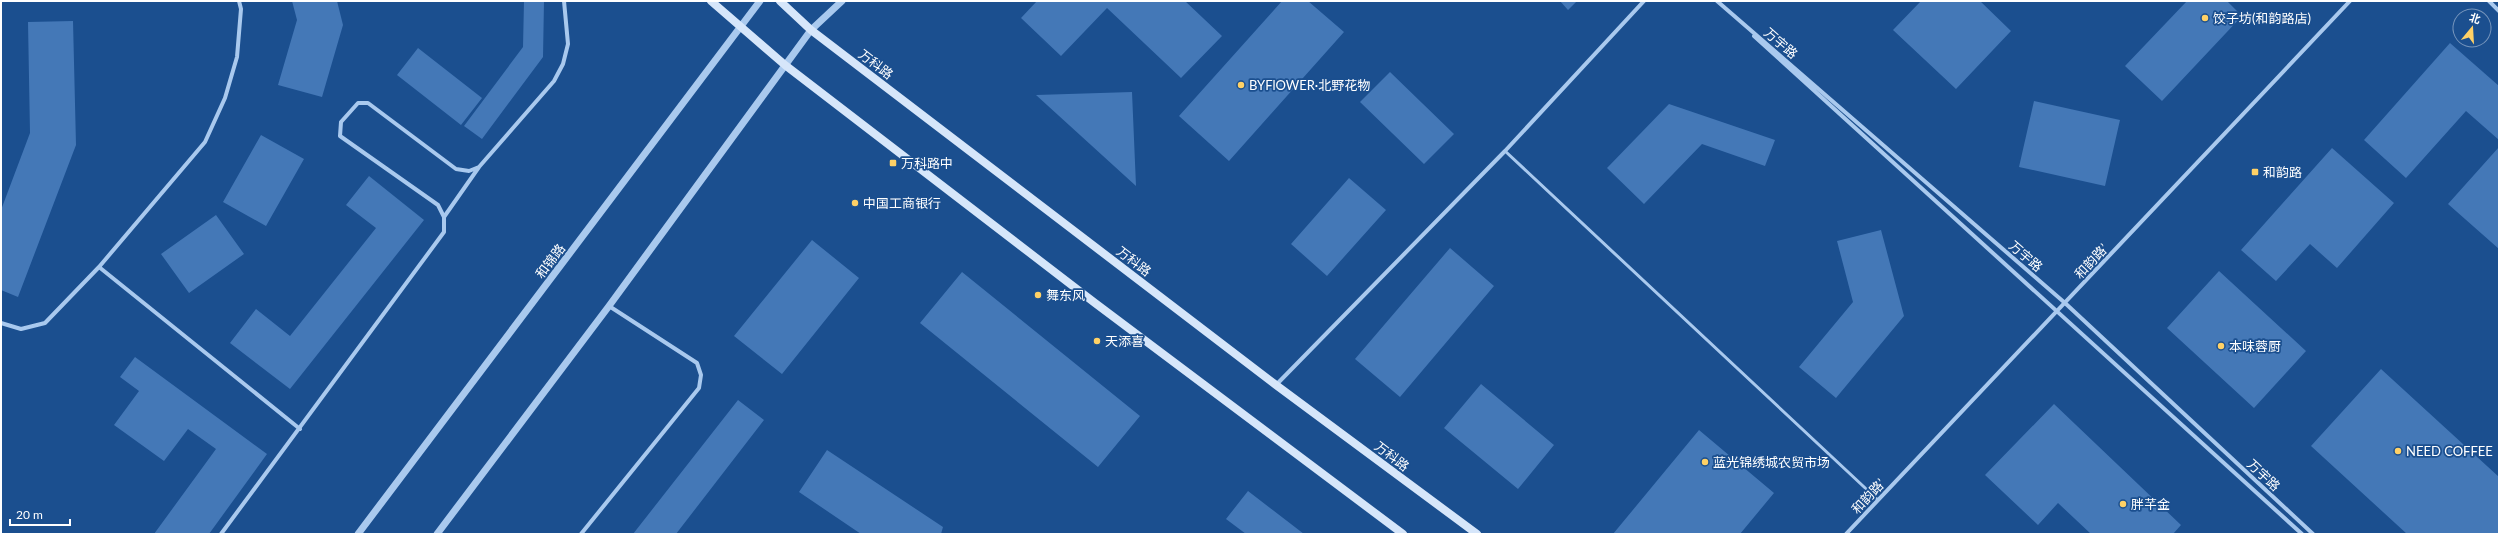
<svg xmlns="http://www.w3.org/2000/svg" width="2500" height="535" viewBox="0 0 2500 535" font-family="Lato,'Noto Sans SC',sans-serif">
<style>
.building{fill:#4478b7}
.lines{fill:none;stroke-linecap:round;stroke-linejoin:round}
.service{stroke:#a9c9ee;stroke-width:3}
.minor{stroke:#a9c9ee;stroke-width:4}
.tertiary{stroke:#a9c9ee;stroke-width:7}
.secondary{stroke:#d6e6fa;stroke-width:8}
.poi-dot{fill:#ffd166;stroke:#1b4f8f;stroke-width:1.5}
.labels{text-anchor:middle;stroke-width:3.5;stroke-linejoin:round;paint-order:stroke}
.poi-label{font-size:13px;fill:#fff;stroke:#1b4f8f;text-anchor:start}
.street-label{font-size:13px;fill:#fff;stroke:#1b4f8f}
</style>
<rect width="100%" height="100%" fill="#1b4f8f"/>
<path class="building" d="M292,1H337L343,25L322,97L278,85L297,20Z
M524,1H544L543,57L482,139L464,126L523,47Z
M1037,1H1185L1222,36L1181,78L1107,8L1061,56L1021,18Z
M1282,1H1308L1344,32L1229,161L1179,116Z
M1560,1H1577L1568,10Z
M1921,1H1980L2011,31L1956,89L1893,30Z
M2187,1H2227L2242,16L2162,101L2125,66Z
M73,21L76,145L18,297L1,290V210L30,133L28,22Z
M2450,43L2499,86V140L2466,111L2406,178L2364,140Z
M418,48L482,98L461,125L397,75Z
M1390,72L1454,134L1424,164L1360,102Z
M1132,92L1136,186L1036,95Z
M2034,101L2120,120L2105,186L2019,167Z
M1669,104L1775,140L1765,166L1702,144L1644,204L1607,168Z
M261,135L304,159L266,226L223,202Z
M2499,147V249L2448,204Z
M2332,148L2394,203L2337,268L2310,244L2276,281L2241,250Z
M369,176L424,220L290,389L230,343L256,309L290,336L376,228L346,205Z
M1349,178L1386,210L1327,276L1291,244Z
M216,215L244,254L189,293L161,254Z
M1881,230L1904,316L1836,398L1799,367L1853,302L1837,241Z
M812,240L859,278L782,374L734,336Z
M1450,248L1494,286L1400,397L1355,359Z
M2219,271L2306,351L2254,408L2167,328Z
M962,272L1140,416L1098,467L920,323Z
M135,357L267,454L209,534H154L216,449L188,429L164,461L114,425L139,391L120,377Z
M2381,369L2499,477V534H2407L2311,446Z
M1481,384L1554,445L1518,489L1444,428Z
M738,400L764,420L676,534H633Z
M2054,404L2181,525L2173,534H2091L2058,503L2038,525L1985,475Z
M1699,430L1774,493L1740,534H1613Z
M827,450L943,527L941,534H861L799,492Z
M1248,491L1304,534H1246L1226,519Z"/>
<g class="lines">
<path class="service" d="M1505,151L1878,500"/>
<path class="minor" d="M1717,1L2065,303L2313,534
M2489,1L2499,11
M1754,36L2302,534
M444,217L479,167L554,81L563,64L568,44L564,1
M99,267L300,429
M1,323L21,329L45,323L99,267L205,142L225,98L237,57L241,9L239,1
M1276,385L1505,151L1644,1
M221,534L444,232V217L438,205L340,136L341,122L358,103H368L456,169L469,171L479,167
M581,534L699,388L701,375L697,363L609,306
M1846,534L2350,1"/>
<path class="tertiary" d="M358,534L760,1
M437,534L609,306L811,30L842,1"/>
<path class="secondary" d="M711,1L785,65L1095,303L1403,534
M780,1L811,30L1276,385L1477,534"/>
</g>
<g class="poi-dot">
<circle cx="2205" cy="18" r="4"/>
<circle cx="1241" cy="85" r="4"/>
<rect x="889" y="159" width="8" height="8" rx="2"/>
<rect x="2251" y="168" width="8" height="8" rx="2"/>
<circle cx="855" cy="203" r="4"/>
<circle cx="1038" cy="295" r="4"/>
<circle cx="1097" cy="341" r="4"/>
<circle cx="2221" cy="346" r="4"/>
<circle cx="2398" cy="451" r="4"/>
<circle cx="1705" cy="462" r="4"/>
<circle cx="2123" cy="504" r="4"/>
</g>
<g class="labels">
<g class="poi-label">
<text x="2213" y="23">饺子坊(和韵路店)</text>
<text x="1249" y="90">BYFlOWER·北野花物</text>
<text x="901" y="168">万科路中</text>
<text x="2263" y="177">和韵路</text>
<text x="863" y="208">中国工商银行</text>
<text x="1046" y="300">舞东风</text>
<text x="1105" y="346">天添喜</text>
<text x="2229" y="351">本味蓉厨</text>
<text x="2406" y="456">NEED COFFEE</text>
<text x="1713" y="467">蓝光锦绣城农贸市场</text>
<text x="2131" y="509">胖芊金</text>
</g>
<g class="street-label">
<text transform="translate(1781 43) rotate(41)" y="5">万宇路</text>
<text transform="translate(876 64) rotate(37)" y="5">万科路</text>
<text transform="translate(2026 256) rotate(41)" y="5">万宇路</text>
<text transform="translate(550 261) rotate(-53)" y="5">和锦路</text>
<text transform="translate(1134 261) rotate(37)" y="5">万科路</text>
<text transform="translate(2091 261) rotate(-47)" y="5">和韵路’</text>
<text transform="translate(1392 456) rotate(37)" y="5">万科路</text>
<text transform="translate(2264 475) rotate(43)" y="5">万宇路</text>
<text transform="translate(1868 496) rotate(-47)" y="5">和韵路’</text>
</g>
</g>
<rect width="2500" height="535" fill="none" stroke="#ffffff" stroke-width="4"/>
<g transform="translate(2472 28) rotate(18)"><circle r="19" fill="#1b4f8f" stroke="#7695bc"/>
<path d="M0-3L7 15L0 10L-7 15Z" fill="#ffd166"/>
<text y="-6" font-size="11" font-weight="bold" text-anchor="middle" fill="#ffffff">北</text>
</g>
<path d="M10 519v6h60v-6" fill="none" stroke="#ffffff" stroke-width="2"/>
<text x="16" y="519" font-size="12" fill="#ffffff" stroke="#1b4f8f" stroke-width="3" paint-order="stroke">20 m</text>
</svg>
